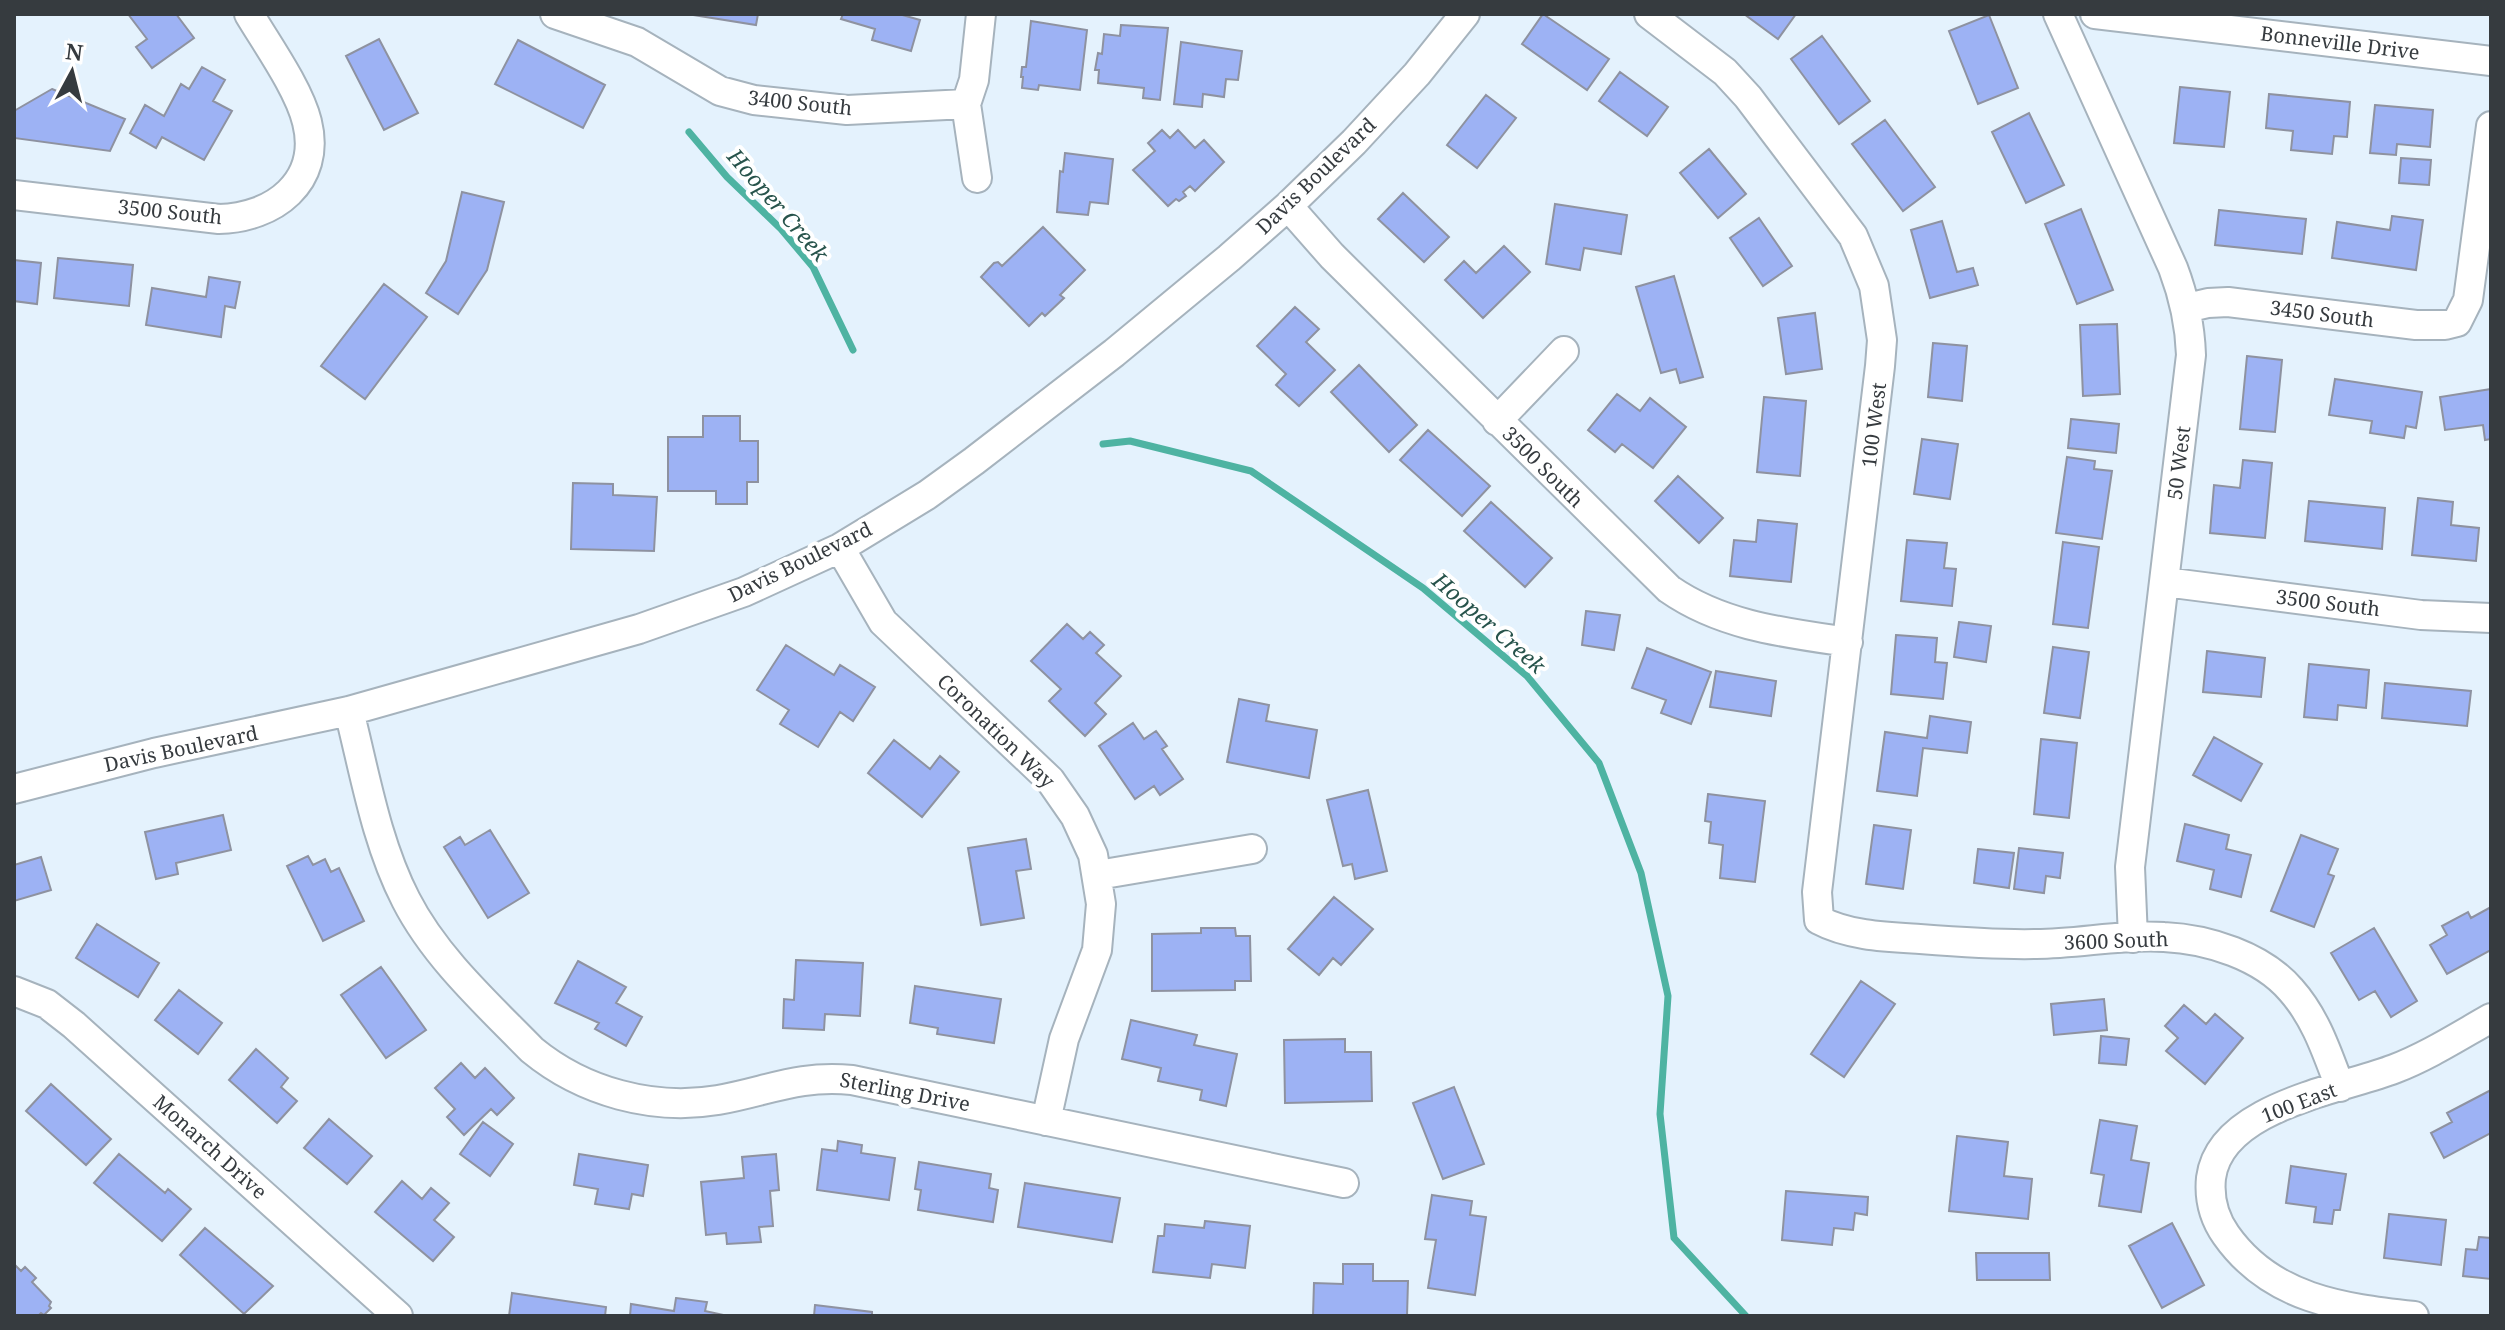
<svg xmlns="http://www.w3.org/2000/svg" width="2505" height="1330" viewBox="0 0 2505 1330" font-family="'Noto Serif',serif">
<style>
.lines{fill:none;stroke-linecap:round;stroke-linejoin:round}
.stream{stroke:#4eb3a2;stroke-width:7}
.building{fill:#9db2f4;stroke:#8e92a0;stroke-width:2}
.minor-casing{stroke:#a6b3bd;stroke-width:32}
.minor{stroke:#fff;stroke-width:28}
.labels{text-anchor:middle;stroke-width:8;stroke-linejoin:round;paint-order:stroke}
.street-label{font-size:20px;fill:#363b3f;stroke:#fff}
.water-label{font-size:22px;font-style:italic;fill:#27534b;stroke:#fff}
</style>
<rect width="100%" height="100%" fill="#e4f2fd"/>
<g class="lines">
<path class="stream" d="M689,132L727,177L781,229L813,267L853,350
M1103,444L1130,441L1251,471L1423,588L1527,676L1599,763L1641,873L1668,996L1660,1114L1674,1238L1746,1316"/>
</g>
<path class="building" d="M128,14H176L194,38L152,68L136,47L147,39Z
M687,14H758L756,25Z
M843,14H899L920,20L911,51L872,40L875,29L841,19Z
M1543,14L1609,59L1587,90L1522,44Z
M1744,14H1796L1778,39Z
M1989,15L2018,88L1978,104L1949,31Z
M1031,21L1087,30L1080,90L1039,85L1038,90L1022,88L1023,77H1021L1022,67H1026Z
M1121,25L1168,28L1160,100L1143,98L1144,88L1098,83L1099,70H1095L1098,53L1102,54L1104,34L1120,36Z
M1822,36L1870,101L1839,124L1791,59Z
M379,39L418,113L384,130L346,56Z
M518,40L605,85L583,128L495,84Z
M1181,42L1242,51L1238,80L1226,79L1224,97L1203,94L1202,107L1174,104Z
M202,67L225,80L213,101L232,111L204,160L162,137L156,148L130,133L145,105L164,116L181,84L189,89Z
M1620,72L1668,107L1647,136L1599,101Z
M2180,87L2230,92L2224,147L2174,143Z
M52,89L125,119L110,151L14,138V111Z
M2269,94L2350,102L2347,137L2334,136L2332,154L2291,150L2293,131L2266,128Z
M1486,95L1516,118L1477,168L1447,145Z
M2375,105L2433,110L2430,147L2397,144L2396,155L2370,153Z
M2029,113L2064,185L2026,203L1992,132Z
M1885,120L1935,187L1903,211L1852,144Z
M1162,130L1170,138L1178,130L1195,148L1204,140L1224,162L1195,191L1190,186L1183,192L1186,196L1179,201L1176,199L1168,206L1133,170L1155,151L1148,143Z
M1709,149L1746,194L1718,218L1680,173Z
M1065,153L1113,159L1108,204L1090,202L1088,215L1057,212L1060,171L1063,172Z
M2401,158L2431,160L2429,185L2399,183Z
M462,192L504,202L487,270L458,314L426,293L446,261Z
M1403,193L1449,237L1424,262L1378,219Z
M1555,204L1627,215L1621,254L1584,248L1580,270L1546,264Z
M2081,209L2113,290L2077,304L2045,224Z
M2219,210L2306,219L2302,254L2215,245Z
M2392,216L2423,220L2416,270L2332,258L2337,222L2390,230Z
M1759,218L1792,266L1763,286L1730,238Z
M1942,221L1957,272L1973,268L1978,285L1930,298L1911,230Z
M1043,227L1085,270L1060,295L1064,298L1045,316L1042,313L1029,326L981,277L994,263L998,262L1002,266Z
M1504,246L1530,272L1483,318L1445,280L1464,261L1476,273Z
M58,258L133,265L129,306L54,298Z
M14,260L41,263L37,304L14,301Z
M1674,276L1703,377L1680,383L1676,369L1661,373L1636,287Z
M209,277L240,282L235,308L225,306L221,337L146,325L152,288L206,297Z
M384,284L427,317L365,399L321,366Z
M1295,307L1319,329L1306,342L1335,370L1299,406L1276,385L1286,374L1257,346Z
M1815,313L1822,369L1786,374L1778,318Z
M2117,324L2120,394L2083,396L2080,325Z
M1933,343L1967,346L1962,401L1928,397Z
M2247,356L2282,360L2275,432L2240,429Z
M1359,365L1417,425L1389,452L1331,392Z
M2335,379L2422,392L2416,428L2406,426L2404,438L2370,433L2372,421L2329,415Z
M2491,389V439L2485,440L2483,425L2445,430L2440,397Z
M1617,394L1640,411L1650,398L1686,427L1653,468L1622,444L1615,452L1588,430Z
M1764,397L1806,401L1800,476L1757,472Z
M703,416H740V441H758V482H747V504H716V491H668V437H703Z
M2071,419L2119,424L2116,453L2068,448Z
M1428,430L1490,486L1462,516L1400,460Z
M1922,439L1958,444L1950,499L1914,494Z
M2067,457L2095,461L2094,469L2112,471L2102,539L2056,533Z
M2243,460L2272,463L2265,538L2210,533L2214,485L2240,488Z
M1678,476L1723,518L1699,543L1655,501Z
M573,483L613,484V495L657,497L654,551L571,549Z
M2418,498L2453,502L2451,525L2479,528L2476,561L2412,555Z
M2309,501L2385,508L2382,549L2305,541Z
M1491,502L1552,558L1525,587L1464,531Z
M1758,520L1797,524L1791,582L1730,576L1734,540L1756,542Z
M1907,540L1947,543L1944,568L1956,569L1952,606L1901,601Z
M2063,542L2099,547L2088,628L2053,624Z
M1586,611L1620,615L1614,650L1582,645Z
M1959,622L1991,626L1986,662L1954,657Z
M1067,624L1083,639L1090,632L1104,645L1096,653L1121,676L1095,703L1106,714L1085,736L1049,701L1061,689L1031,661Z
M1896,635L1937,638L1935,662L1947,663L1943,699L1891,694Z
M786,645L834,675L840,665L875,687L853,721L840,712L818,747L780,724L789,710L757,690Z
M2053,647L2089,652L2080,718L2044,713Z
M1647,648L1711,672L1691,724L1661,713L1666,700L1632,688Z
M2207,651L2265,658L2261,697L2203,692Z
M2309,664L2369,670L2366,708L2338,705L2337,720L2304,717Z
M1716,671L1776,681L1771,716L1710,707Z
M2385,683L2471,691L2467,726L2382,718Z
M1239,699L1269,705L1266,721L1317,730L1309,778L1227,762Z
M1930,716L1971,722L1967,753L1923,748L1917,796L1877,791L1885,732L1927,738Z
M1133,723L1144,739L1156,731L1167,746L1162,749L1183,779L1160,795L1154,786L1135,799L1099,746Z
M2214,737L2262,764L2241,801L2193,775Z
M2041,739L2077,743L2069,818L2034,814Z
M894,740L930,769L940,756L959,772L922,817L868,773Z
M1368,790L1387,871L1355,879L1352,864L1343,866L1327,800Z
M1708,794L1765,801L1755,882L1720,878L1723,845L1709,843L1711,822L1705,821Z
M223,815L231,850L176,863L178,874L156,879L145,832Z
M2185,824L2229,835L2226,849L2251,855L2241,897L2210,889L2214,870L2177,861Z
M1874,825L1911,830L1903,889L1866,884Z
M490,830L529,893L488,918L444,847L460,837L465,845Z
M2301,835L2338,849L2328,874L2334,876L2314,927L2271,911Z
M1026,839L1031,869L1016,871L1024,918L981,925L968,848Z
M2019,848L2063,853L2060,878L2046,876L2044,893L2014,889Z
M1978,849L2014,853L2009,888L1974,883Z
M308,856L313,865L325,859L331,872L339,868L364,921L323,941L287,866Z
M41,857L51,890L14,901V865Z
M1334,897L1373,929L1341,965L1333,958L1319,975L1288,949Z
M2491,907V950L2447,974L2430,945L2447,935L2442,926L2468,912L2471,918Z
M97,924L159,963L138,997L76,958Z
M1201,928H1235L1236,936H1250L1251,981H1235V990L1152,991V934L1201,933Z
M2374,928L2417,1001L2391,1017L2375,991L2359,1000L2331,953Z
M796,960L863,963L860,1016L825,1014L824,1030L783,1028L784,999L794,1000Z
M578,961L626,987L616,1003L642,1017L626,1046L595,1029L599,1023L555,1003Z
M381,967L426,1030L386,1058L341,995Z
M1861,981L1895,1004L1844,1077L1811,1054Z
M915,986L1001,999L994,1043L937,1034L938,1028L910,1023Z
M179,990L222,1023L198,1054L155,1020Z
M2104,999L2107,1030L2054,1035L2051,1004Z
M2184,1005L2206,1024L2215,1014L2243,1038L2205,1084L2166,1051L2178,1038L2165,1026Z
M1131,1020L1197,1035L1194,1045L1237,1054L1226,1106L1200,1100L1202,1090L1158,1081L1161,1068L1122,1059Z
M2101,1036L2129,1039L2126,1065L2099,1063Z
M1345,1039V1052H1371L1372,1101L1285,1103L1284,1040Z
M256,1049L288,1078L281,1087L297,1101L277,1123L229,1080Z
M461,1063L475,1078L485,1068L514,1098L497,1115L491,1109L464,1135L447,1117L455,1109L435,1088Z
M51,1084L111,1139L86,1165L26,1111Z
M1454,1087L1484,1164L1443,1179L1413,1103Z
M2491,1090V1133L2444,1158L2431,1133L2452,1122L2447,1113Z
M329,1119L372,1156L347,1184L304,1148Z
M2100,1120L2137,1126L2131,1160L2149,1163L2141,1212L2099,1206L2104,1175L2091,1173Z
M483,1122L513,1144L490,1176L460,1154Z
M1957,1136L2008,1142L2004,1176L2032,1179L2028,1219L1949,1211Z
M838,1141L862,1145L861,1153L895,1158L889,1200L817,1190L822,1149L837,1151Z
M119,1154L165,1193L168,1189L191,1209L162,1241L94,1183Z
M579,1154L648,1165L643,1196L632,1194L629,1209L595,1204L598,1189L574,1185Z
M776,1154L779,1190L770,1191L773,1226L759,1227L761,1242L727,1244L726,1233L706,1235L701,1182L744,1178L742,1157Z
M919,1162L991,1174L989,1188L998,1190L993,1222L918,1210L921,1190L915,1189Z
M2291,1166L2346,1174L2340,1210H2334L2332,1224L2314,1222L2316,1207L2286,1203Z
M402,1181L422,1199L431,1188L449,1203L434,1220L454,1237L433,1261L375,1212Z
M1025,1183L1120,1198L1112,1242L1018,1227Z
M1786,1191L1868,1197L1867,1215L1855,1213L1853,1230L1834,1228L1832,1245L1782,1240Z
M1432,1195L1472,1201L1470,1215L1486,1217L1475,1295L1428,1288L1436,1240L1425,1239Z
M2389,1214L2446,1220L2441,1265L2384,1258Z
M1205,1221L1250,1226L1245,1268L1212,1264L1210,1278L1153,1272L1158,1236H1164L1165,1224L1204,1228Z
M2172,1223L2204,1285L2162,1308L2129,1246Z
M205,1228L273,1286L244,1314L180,1255Z
M2479,1237L2491,1238V1279L2463,1276L2466,1249L2477,1250Z
M1976,1253H2049L2050,1280H1977Z
M14,1264L21,1271L25,1267L36,1278L32,1282L51,1302L49,1306L51,1308L44,1315L41,1313L38,1316H14Z
M1343,1264H1373V1281H1408L1407,1316H1313L1314,1283L1343,1284Z
M512,1293L606,1307L605,1316H509Z
M676,1298L707,1302L705,1311L728,1316H630L631,1304L674,1311Z
M815,1305L872,1312V1316H814Z"/>
<g class="lines">
<defs>
<path id="minor" d="M555,14L637,42L720,91L754,100L847,110L966,104
M1649,14L1725,72L1748,97L1853,236L1874,286L1882,340L1880,366L1817,892L1819,920C1849,936 1887,937 1920,939C1959,942 1998,945 2036,944C2079,944 2122,934 2164,937C2208,939 2262,956 2291,990C2316,1018 2327,1053 2340,1087
M2058,14L2173,268C2184,297 2190,324 2191,355L2130,867L2133,938
M2095,14L2491,61
M977,178L966,104L974,80L981,14
M14,195L219,219C273,218 322,182 307,122C299,89 267,44 249,14
M1288,206L1332,256L1669,589C1722,626 1786,633 1848,642
M2187,308L2208,303L2228,302L2416,325H2445L2457,322L2468,300L2491,126
M1497,421L1564,351
M840,548L883,622L1050,780L1075,816L1093,855L1101,904L1097,950L1064,1039L1046,1121
M2165,582L2421,615L2491,618
M349,711C365,774 376,842 406,900C435,957 487,1004 532,1050C583,1092 653,1111 718,1100C769,1091 797,1075 852,1080L1344,1183
M14,789L154,753L349,711L639,629L744,592L840,548L927,495L974,461L1114,353L1229,258L1288,206L1354,142L1417,74L1465,14
M1098,875L1252,849
M14,991L47,1004L74,1025L398,1316
M2414,1316C2342,1308 2271,1299 2226,1235C2214,1218 2209,1198 2211,1178C2220,1107 2339,1090 2394,1069C2428,1056 2459,1036 2491,1018"/>
</defs>
<use href="#minor" class="minor-casing"/>
<use href="#minor" class="minor"/>
</g>
<g class="labels">
<g class="street-label">
<text transform="translate(2340 43) rotate(7)" y="7">Bonneville Drive</text>
<text transform="translate(800 103) rotate(6)" y="7">3400 South</text>
<text transform="translate(1316 176) rotate(-44)" y="7">Davis Boulevard</text>
<text transform="translate(170 212) rotate(6)" y="7">3500 South</text>
<text transform="translate(2322 314) rotate(7)" y="7">3450 South</text>
<text transform="translate(1874 425) rotate(-83)" y="7">100 West</text>
<text transform="translate(2179 463) rotate(-83)" y="7">50 West</text>
<text transform="translate(1543 467) rotate(45)" y="7">3500 South</text>
<text transform="translate(800 562) rotate(-26)" y="7">Davis Boulevard</text>
<text transform="translate(2328 603) rotate(7)" y="7">3500 South</text>
<text transform="translate(996 731) rotate(44)" y="7">Coronation Way</text>
<text transform="translate(181 749) rotate(-12)" y="7">Davis Boulevard</text>
<text transform="translate(2116 941) rotate(-2)" y="7">3600 South</text>
<text transform="translate(905 1092) rotate(11)" y="7">Sterling Drive</text>
<text transform="translate(2299 1103) rotate(-21)" y="7">100 East</text>
<text transform="translate(210 1147) rotate(42)" y="7">Monarch Drive</text>
</g>
<g class="water-label">
<text transform="translate(778 205) rotate(49)" y="8">Hooper Creek</text>
<text transform="translate(1489 623) rotate(41)" y="8">Hooper Creek</text>
</g>
</g>
<rect width="2505" height="1330" fill="none" stroke="#363b3f" stroke-width="32"/>
<g transform="translate(72 72) rotate(7)" stroke="#ffffff" stroke-width="6" paint-order="stroke">
<path d="M0-6L14 30L0 20L-14 30Z" fill="#363b3f"/>
<text y="-12" font-size="22" font-weight="bold" text-anchor="middle" fill="#363b3f">N</text>
</g>
</svg>
